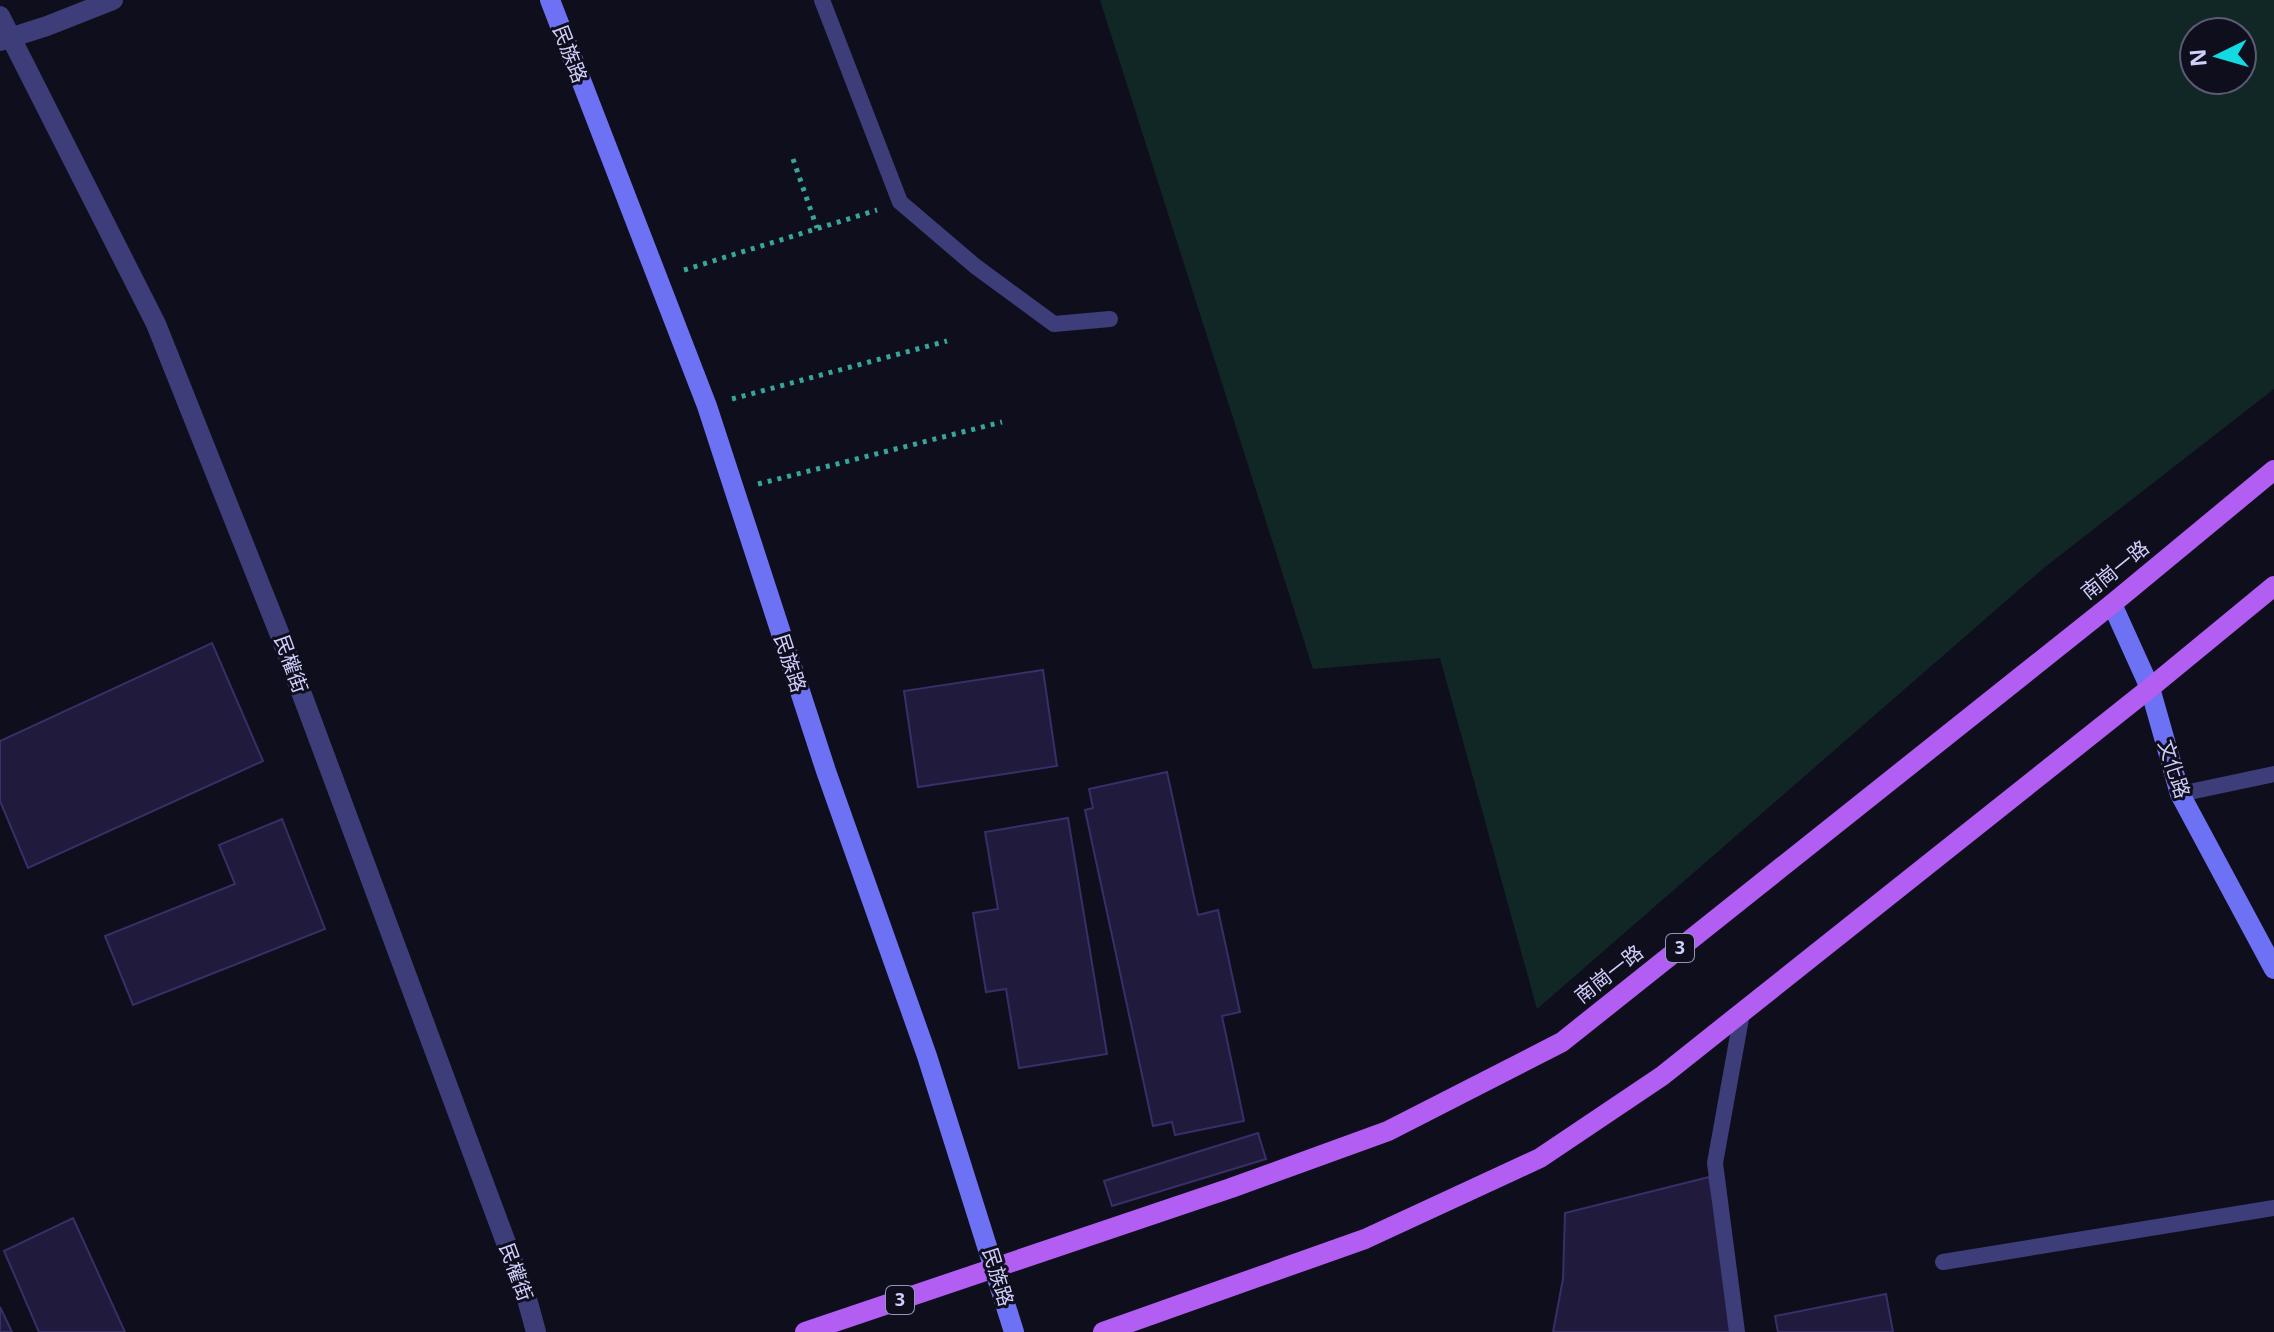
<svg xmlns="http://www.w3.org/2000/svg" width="2274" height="1332" viewBox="0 0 2274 1332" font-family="'Open Sans','Noto Sans TC',sans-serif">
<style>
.green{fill:#112725;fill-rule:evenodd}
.building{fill:#201b3d;stroke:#372f67;stroke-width:2}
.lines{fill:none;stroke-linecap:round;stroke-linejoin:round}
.path{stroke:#37a699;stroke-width:5;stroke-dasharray:4 6;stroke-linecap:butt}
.lane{stroke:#3c3d79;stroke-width:16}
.street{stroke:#3c3d79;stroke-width:20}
.secondary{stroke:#6d71f3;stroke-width:20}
.primary{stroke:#b25ef2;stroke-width:20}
.labels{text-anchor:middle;stroke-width:6;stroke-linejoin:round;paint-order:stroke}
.shield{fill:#0f0e1d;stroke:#9694b8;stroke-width:2}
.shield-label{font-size:18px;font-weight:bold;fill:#d0cefb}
.street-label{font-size:20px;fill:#d0cefb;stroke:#0f0e1d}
</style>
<rect width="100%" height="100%" fill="#0f0e1d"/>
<path class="green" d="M1100,0H2274V389L2045,567L1537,1009L1440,658L1313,669ZM2194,32H2242V80H2194Z"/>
<path class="building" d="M212,643L263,761L28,868L0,801V741Z
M1043,670L1057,766L918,787L904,691Z
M1167,772L1198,915L1218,910L1240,1012L1222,1016L1244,1121L1175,1135L1172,1122L1153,1126L1085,810L1093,808L1089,789Z
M1068,818L1107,1054L1019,1068L1006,989L986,992L973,913L998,909L985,832Z
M282,819L325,929L133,1005L105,936L235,884L219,845Z
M1258,1133L1266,1159L1112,1206L1104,1181Z
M1709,1177L1737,1332H1553L1563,1279L1565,1213Z
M73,1218L125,1332H39L4,1251Z
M1886,1294L1893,1332H1778L1775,1316Z
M0,1307L12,1332H0Z"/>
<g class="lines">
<path class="path" d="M793,159L817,228
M684,270L877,210
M732,399L947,341
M758,484L1002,422"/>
<path class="lane" d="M822,0L900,202L975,266L1054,324L1110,319
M2180,794L2274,774
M1943,1262L2274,1208
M1737,1332L1715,1163L1742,1013"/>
<path class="street" d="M0,16L156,324L278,630L527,1299L536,1332
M0,41L47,26L113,0"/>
<path class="secondary" d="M550,0L707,406L826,771L927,1056L1014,1332
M2112,604L2150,688L2180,794L2274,969"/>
<path class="primary" d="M805,1332L1231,1188L1388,1131L1562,1042L2112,604L2274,470
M1103,1332L1365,1239L1540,1158L1662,1076L2150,688L2274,586"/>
</g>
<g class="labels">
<g class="shield">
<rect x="1666" y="934" width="28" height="28" rx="6"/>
<rect x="886" y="1286" width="28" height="28" rx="6"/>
</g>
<g class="shield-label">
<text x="1680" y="954">3</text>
<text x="900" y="1306">3</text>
</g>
<g class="street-label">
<text transform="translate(570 54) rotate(69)" y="7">民族路</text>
<text transform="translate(2115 570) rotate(-39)" y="7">南崗一路</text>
<text transform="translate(790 663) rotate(72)" y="7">民族路</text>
<text transform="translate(291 664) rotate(70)" y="7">民權街</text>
<text transform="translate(2174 769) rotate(72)" y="7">文化路</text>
<text transform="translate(1609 974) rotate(-38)" y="7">南崗一路</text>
<text transform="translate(516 1272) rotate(70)" y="7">民權街</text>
<text transform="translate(998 1277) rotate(73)" y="7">民族路</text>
</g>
</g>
<g transform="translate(2218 56) rotate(265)"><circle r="38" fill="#0f0e1d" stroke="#5c5b76" stroke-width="2"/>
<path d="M0-6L14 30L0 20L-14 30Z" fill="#12dae2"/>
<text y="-12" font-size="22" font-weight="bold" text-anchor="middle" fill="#d0cefb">N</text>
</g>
</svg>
